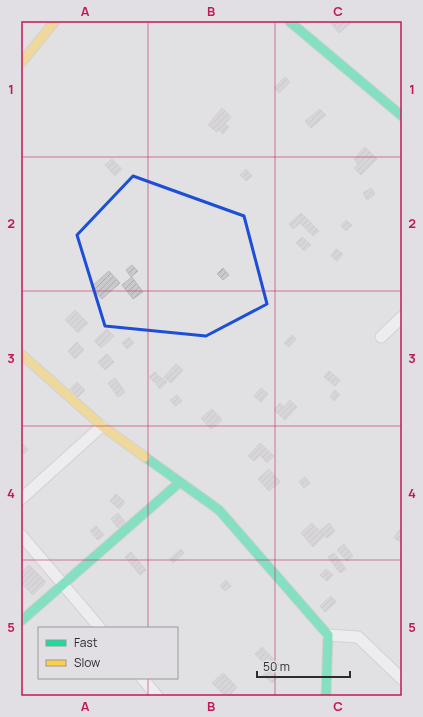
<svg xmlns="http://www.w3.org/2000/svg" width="423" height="717" viewBox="0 0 423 717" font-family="Manrope,sans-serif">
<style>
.building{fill:url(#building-hatch);stroke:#bababc}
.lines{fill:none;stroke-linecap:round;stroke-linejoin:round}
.street-casing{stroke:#bfbec0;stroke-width:13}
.fast-casing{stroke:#bfbec0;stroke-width:11}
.slow-casing{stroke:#bfbec0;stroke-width:11}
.street{stroke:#fafafb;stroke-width:11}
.fast{stroke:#16e098;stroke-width:9}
.slow{stroke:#ffcf43;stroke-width:9}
.marked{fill:none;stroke:#1d4ed8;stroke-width:3;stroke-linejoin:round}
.grid{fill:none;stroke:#c2185b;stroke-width:1;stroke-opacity:0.55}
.neatline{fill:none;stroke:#c2185b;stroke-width:1.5}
.grid-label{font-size:13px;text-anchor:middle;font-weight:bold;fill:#c2185b}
</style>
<defs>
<pattern id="building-hatch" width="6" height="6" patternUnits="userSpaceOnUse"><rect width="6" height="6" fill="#c9c8ca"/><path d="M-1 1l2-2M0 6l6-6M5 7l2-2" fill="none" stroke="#adacae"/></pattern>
</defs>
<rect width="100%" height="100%" fill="#e1e0e3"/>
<path class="building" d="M329,21H350L351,23L339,33Z
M285,77L290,82L279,93L274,88Z
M222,108L231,117L225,124L229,127L223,134L219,130L217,132L208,125Z
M320,109L326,115L311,128L305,121Z
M365,147L377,159L361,175L354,168L358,164L354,159Z
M112,159L122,169L115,176L105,165Z
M246,169L252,176L246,181L240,175Z
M371,188L375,194L367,200L363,193Z
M301,213L319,231L313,236L300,223L293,229L289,224Z
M346,220L352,225L346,231L341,226Z
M302,237L311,245L304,251L296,243Z
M336,249L343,254L337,261L331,256Z
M132,265L138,271L131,277L126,270Z
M223,268L229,275L223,280L217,274Z
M109,271L120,283L102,299L91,287Z
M132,277L143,292L133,299L122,285Z
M75,310L88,323L78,333L65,320Z
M107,329L114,336L101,348L94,341Z
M292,335L296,339L289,347L284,343Z
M129,337L134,343L127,349L122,343Z
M77,342L84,350L75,359L68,351Z
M107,354L114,362L105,370L98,362Z
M176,364L183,370L171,383L164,377Z
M329,371L340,380L335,386L324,377Z
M155,372L161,378L155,383L149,377Z
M115,378L125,392L118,397L108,383Z
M162,378L167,382L160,389L156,384Z
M77,382L85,390L78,397L70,389Z
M261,388L268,394L261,402L254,396Z
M335,390L340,395L334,401L330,397Z
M177,395L182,401L175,406L170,400Z
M290,400L297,407L285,420L274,410L280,403L284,407Z
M212,409L222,420L211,429L201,418Z
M260,443L274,456L267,463L260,455L254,461L248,456Z
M23,444L28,450L24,454L21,451V446Z
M269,469L280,482L269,491L258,479Z
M305,477L310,483L304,488L299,482Z
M116,494L125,502L119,509L110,501Z
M118,513L125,522L118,528L111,519Z
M312,523L324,536L313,547L301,533Z
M329,523L335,531L327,538L320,531Z
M96,526L104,535L98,540L90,531Z
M399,530L402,531L401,542L394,538Z
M344,544L353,556L347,561L337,550Z
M181,549L184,553L173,563L170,559Z
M131,552L146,570L140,575L125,557Z
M334,553L346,569L340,573L328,557Z
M29,565L46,582L33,595L21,583V573Z
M326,569L333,575L327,581L320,575Z
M226,580L231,586L225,591L220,586Z
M331,596L336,602L325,612L320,606Z
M262,647L279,665L272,672L255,654Z
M269,669L277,678L272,683L263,675Z
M223,673L237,687L229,696H225L212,683Z"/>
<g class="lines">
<defs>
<path id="street" d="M381,337L402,317
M21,499L102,426
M21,535L100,628
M328,635L358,637L402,679
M142,678L157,696"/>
<path id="fast" d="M289,21L402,116
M145,457L219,510L328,635L326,696
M21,621L180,482"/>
<path id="slow" d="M21,63L55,21
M21,354L102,426L145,457"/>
</defs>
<use href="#street" class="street-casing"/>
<use href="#fast" class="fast-casing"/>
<use href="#slow" class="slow-casing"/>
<use href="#street" class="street"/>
<use href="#fast" class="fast"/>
<use href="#slow" class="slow"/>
</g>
<path d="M0 0H423V717H0ZM133,176L244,216L267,304L206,336L105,326L77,235Z" fill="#e1e0e3" fill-opacity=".55" fill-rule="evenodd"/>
<path class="marked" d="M133,176L244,216L267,304L206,336L105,326L77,235Z"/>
<path class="grid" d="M148,21V628M275,21V696M21,157H402M21,291H402M21,426H402M21,560H402M148,678V696"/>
<rect width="423" height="717" fill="none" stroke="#e1dfe4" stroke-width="44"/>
<rect x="38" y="627" width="140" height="52" fill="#e1dfe4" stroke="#99989b"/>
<rect x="46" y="640" width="20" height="6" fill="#16e098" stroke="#99989b"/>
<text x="74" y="647" font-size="12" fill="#2d2d2e">Fast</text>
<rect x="46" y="660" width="20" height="6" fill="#ffcf43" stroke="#99989b"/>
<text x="74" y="667" font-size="12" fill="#2d2d2e">Slow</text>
<path d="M257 671v6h93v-6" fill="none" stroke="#2d2d2e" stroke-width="2"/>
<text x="263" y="671" font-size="12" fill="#2d2d2e" stroke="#e1dfe4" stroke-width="3" paint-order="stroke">50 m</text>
<rect x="22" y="22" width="379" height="673" class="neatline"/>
<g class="grid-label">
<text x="85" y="16">A</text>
<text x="211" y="16">B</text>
<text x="338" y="16">C</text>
<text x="11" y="94">1</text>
<text x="412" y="94">1</text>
<text x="11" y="228">2</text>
<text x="412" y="228">2</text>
<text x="11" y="363">3</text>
<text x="412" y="363">3</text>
<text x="11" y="498">4</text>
<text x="412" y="498">4</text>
<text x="11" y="632">5</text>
<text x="412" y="632">5</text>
<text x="85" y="711">A</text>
<text x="211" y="711">B</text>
<text x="338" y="711">C</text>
</g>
</svg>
